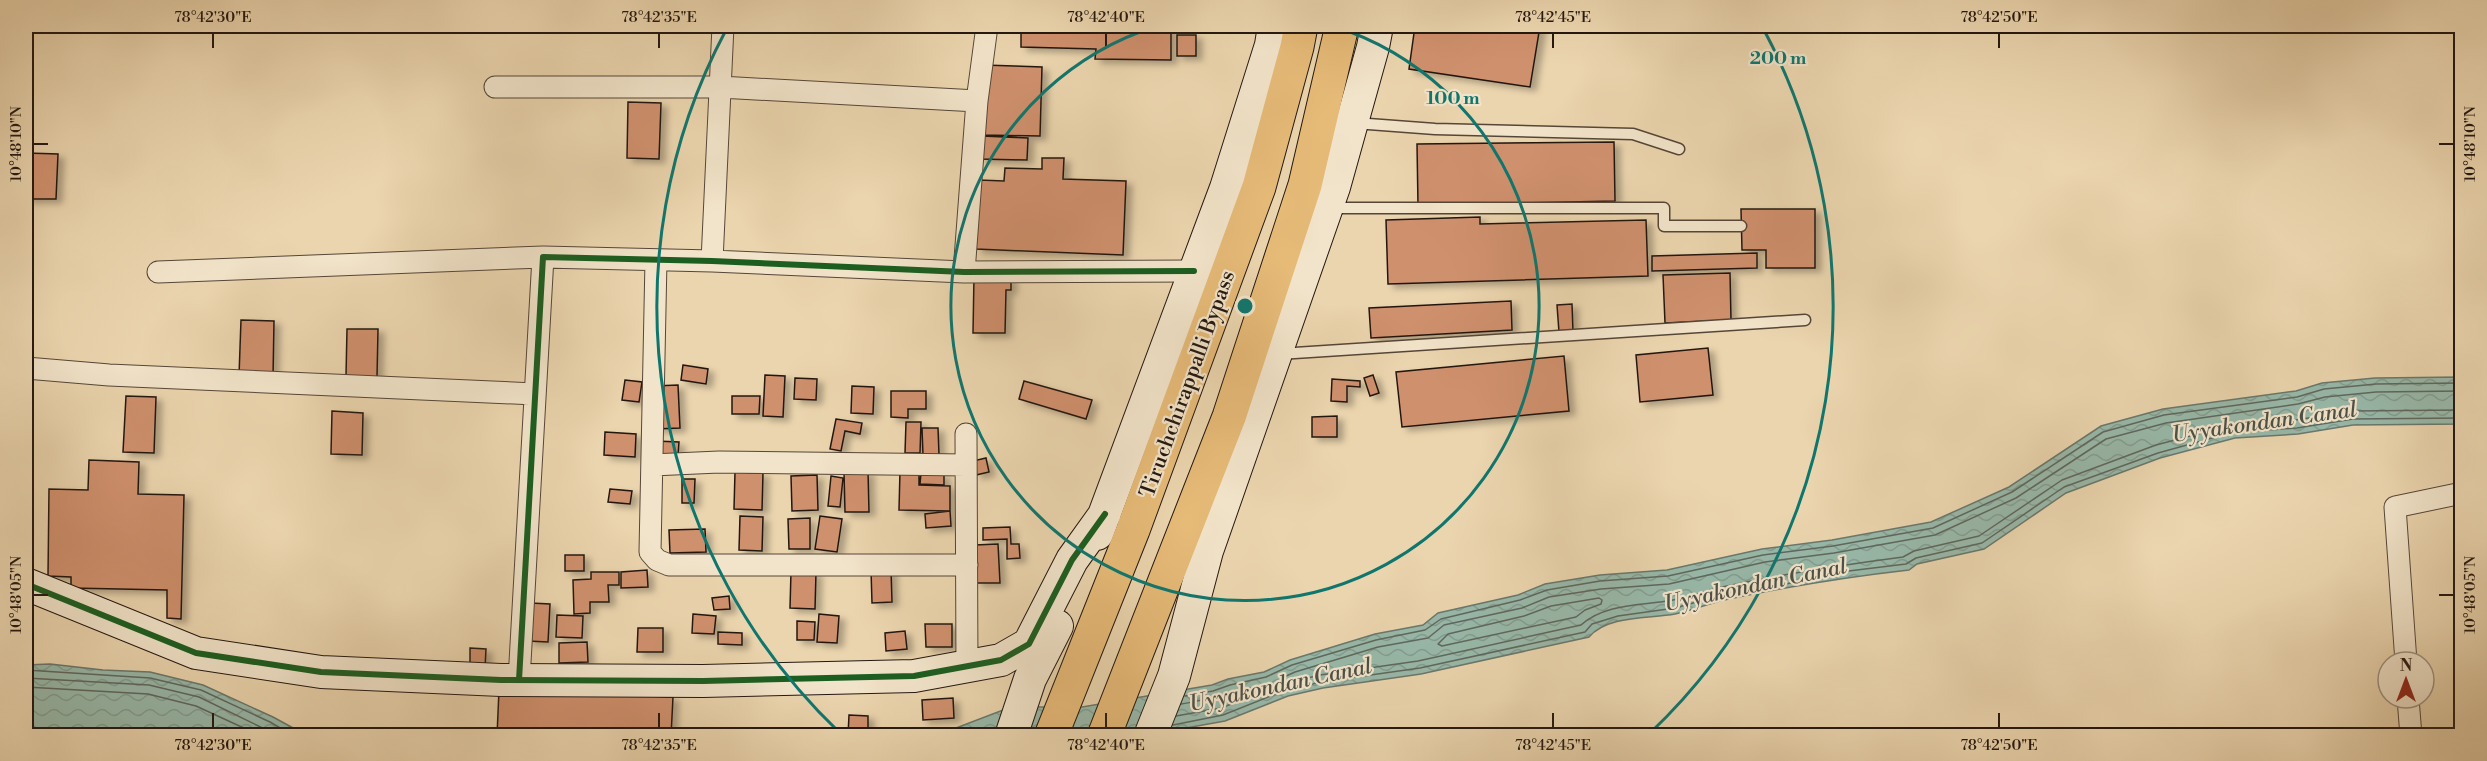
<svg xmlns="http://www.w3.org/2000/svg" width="2487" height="761" viewBox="0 0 2487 761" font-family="'Libre Bodoni',serif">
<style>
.water{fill:url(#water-waves);stroke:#69786d;stroke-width:1.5}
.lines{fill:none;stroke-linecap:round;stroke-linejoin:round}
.shore{stroke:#5e685e;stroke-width:1.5}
.building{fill:#cf906d;stroke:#231711;stroke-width:1.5;filter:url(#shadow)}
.lane-casing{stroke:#554638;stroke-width:13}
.street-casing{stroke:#554638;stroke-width:23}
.secondary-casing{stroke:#231711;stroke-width:34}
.highway-casing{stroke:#231711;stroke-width:35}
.lane{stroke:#f2e4ca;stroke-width:10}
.street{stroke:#f2e4ca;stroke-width:21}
.secondary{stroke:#f2e4ca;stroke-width:32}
.highway{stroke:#e6ba77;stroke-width:33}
.cycleway-casing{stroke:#f2e4ca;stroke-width:10}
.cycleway{stroke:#1b5e20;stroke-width:6}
.ticks{fill:none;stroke:#231711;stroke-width:2}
.ring{fill:none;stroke:#0f766e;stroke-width:3}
.labels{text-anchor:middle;stroke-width:4.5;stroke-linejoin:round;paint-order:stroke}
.street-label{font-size:21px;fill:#231711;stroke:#f2e4ca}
.water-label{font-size:22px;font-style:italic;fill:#4c5047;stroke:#f2e4ca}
.centre{fill:#0f766e;stroke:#f2e4ca;stroke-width:3}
.ring-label{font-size:18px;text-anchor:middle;font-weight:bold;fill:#0f766e;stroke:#f2e4ca;stroke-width:4.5;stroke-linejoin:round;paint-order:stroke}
.neatline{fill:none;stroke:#231711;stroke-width:2}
.ticks-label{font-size:15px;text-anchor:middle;fill:#231711}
</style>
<defs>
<pattern id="water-waves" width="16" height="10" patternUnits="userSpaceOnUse" patternTransform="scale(1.5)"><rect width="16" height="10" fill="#98b9aa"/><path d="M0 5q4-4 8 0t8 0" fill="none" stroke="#839e91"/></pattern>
<filter id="shadow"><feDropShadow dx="6" dy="4" stdDeviation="3" flood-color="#0004"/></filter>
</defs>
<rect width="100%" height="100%" fill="#ebd5ae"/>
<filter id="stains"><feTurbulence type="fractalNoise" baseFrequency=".00333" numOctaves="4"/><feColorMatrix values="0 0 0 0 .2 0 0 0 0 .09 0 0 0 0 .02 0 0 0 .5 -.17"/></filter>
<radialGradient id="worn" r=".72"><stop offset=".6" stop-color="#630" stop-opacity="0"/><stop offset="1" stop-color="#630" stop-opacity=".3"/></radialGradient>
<path class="water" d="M2461,377V424L2353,425L2298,434L2235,438L2160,458L2066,493L1984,549L1917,564L1909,570C1847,577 1785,587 1724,600C1708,604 1692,610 1675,614C1649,619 1608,615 1589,637L1421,674L1323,688L1288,696L1225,721L1147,735L935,736L1011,707H1082L1212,685L1228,679L1264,672L1290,660L1375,634L1423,625L1438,613L1518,595L1545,584L1600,575L1667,570L1762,549L1832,540L1931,522L2009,487L2101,426L2163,409L2296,391L2322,383L2375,378Z
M50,664L103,670L150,672L203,685L273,717L306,735H26V665Z"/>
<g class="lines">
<path class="shore" d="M2462,391L2376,392L2325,397L2298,404L2166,423L2106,439L2016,498L1935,535L1834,553L1765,562L1669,584L1601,589L1549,597L1522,608L1444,625L1428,638L1378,647L1295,672L1284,677L1283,680L1287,683L1320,675L1418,661L1581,625C1605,603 1642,606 1673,600C1689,597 1705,591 1722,587C1782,574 1842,565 1903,557L1914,551L1979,536L2062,480L2156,445L2232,425L2296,420L2352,411L2462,410
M1599,598L1602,600L1601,604L1585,610L1576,617L1442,646L1438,644L1448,634L1524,616L1551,606Z
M26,670L150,678L201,690L270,722L294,736
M26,678L149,685L199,697L279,736
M26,687L148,694L196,706L261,736
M1185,696L1213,691L1230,685L1266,677L1292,665L1376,640L1425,630L1441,619L1520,600L1547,590L1600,581L1668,576L1763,555L1833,546L1933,528L2012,492L2103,432L2164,415L2297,397L2324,389L2376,384L2462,383
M1176,716L1221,708L1262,692L1264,689L1260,686C1233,691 1208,700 1181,704
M1173,725L1223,715L1286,690L1321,682L1420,668L1585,632L1592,624L1618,616L1675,608L1722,595L1808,580L1824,574L1906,564L1916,558L1982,543L2064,487L2158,453L2234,432L2297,428L2353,419L2462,418"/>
</g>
<path class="building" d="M1021,26H1171V60L1095,59L1096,49L1021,47Z
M1415,26H1540L1530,87L1409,69Z
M1177,35H1196V56H1177Z
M983,65L1042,67L1040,136L982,135Z
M628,102L661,103L659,159L627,158Z
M981,136L1028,138L1027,160L980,159Z
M1614,142L1615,201L1418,205L1417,144Z
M26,153L58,154L56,199H26Z
M1042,158H1064L1063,179L1126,181L1123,255L976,249L979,180L1004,181L1005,168L1042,169Z
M1741,209H1815V268H1766V250H1742Z
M1480,217V224L1646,220L1648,276L1388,284L1386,220Z
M1757,253V268L1652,271V256Z
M1730,273L1731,320L1665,323L1663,275Z
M974,276L1011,277V290H1006L1005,333H973Z
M1511,301L1512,330L1371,338L1369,308Z
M1572,304L1573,332H1559L1557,305Z
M241,320L274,321L273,377L239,376Z
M347,329H378L377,377L346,376Z
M1708,348L1713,395L1640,402L1636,355Z
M1564,356L1569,411L1402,427L1396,372Z
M683,365L708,369L706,384L681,380Z
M765,375L785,376L783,417L763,416Z
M1373,375L1379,393L1370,396L1364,378Z
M795,378L817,379L816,400L794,399Z
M1332,379L1360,381V387L1347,386V402L1331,401Z
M625,380L642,382L639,402L622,400Z
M1024,381L1092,400L1086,419L1019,399Z
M678,385L680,428L655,429L654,386Z
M852,386L874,387L873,414L851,413Z
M891,391H926V409H908V418L891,417Z
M126,396L156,397L154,453L123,452Z
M732,396H760L759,414H732Z
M332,411L363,413L362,455L331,454Z
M1337,416V437H1312V417Z
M836,419L862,423L860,434L845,431L841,451L830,449Z
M906,422H921L920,453H905Z
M922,428H938L939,455H923Z
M605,432L636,434L635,457L604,455Z
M655,441L679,442L678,455L654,454Z
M986,458L989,472L976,475L973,461Z
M89,460L139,462L138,494L184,495L181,619L167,618V590L71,588V577L48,576L49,489L88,490Z
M868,471L869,512H845L844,472Z
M900,471L919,472V485L950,486V511L899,510Z
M735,472L763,473L762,510L734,509Z
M921,473L944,474V485L920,484Z
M817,475L818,510L792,511L791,476Z
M831,476L843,478L840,507L828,506Z
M682,479H695L694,503H682Z
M610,489L632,491L630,504L608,502Z
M950,511L951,526L926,528L925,514Z
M740,516L763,517L762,551L739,550Z
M820,516L842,519L837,552L815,549Z
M810,518V549H789L788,519Z
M1010,527L1011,544H1019L1020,558L1007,559V539L983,540V528Z
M705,529L706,552L670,553L669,530Z
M998,544L1000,583H976L975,545Z
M565,555H584V571H565Z
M891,569L892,602L872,603L871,570Z
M647,570L648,587L621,588V572Z
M591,572H619V585H608L609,602H590V613L574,614L573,580L591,579Z
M791,572H816L815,609L790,608Z
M729,596L730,609L714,610L712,598Z
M530,603L550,604L548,642L528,641Z
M693,614L716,616L714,634L692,633Z
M819,614L839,616L837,643L817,642Z
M557,615L583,616L582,638L556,637Z
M797,621L815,622L814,640H797Z
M925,624H952V647H926Z
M638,628H663V652H637Z
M905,631L907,649L886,651L885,633Z
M718,632L742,633V645L718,644Z
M587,642L588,662L559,663V643Z
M470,648L486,649L485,668H470Z
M499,690L673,697L671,736H497Z
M953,698L954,718L923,720L922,700Z
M849,715L868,716V736H848Z"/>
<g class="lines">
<defs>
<path id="lane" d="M1355,123L1435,129L1633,134L1679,149
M1330,208H1664V226H1741
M1279,354L1805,320"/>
<path id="street" d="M495,87H720L977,101
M656,260L650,552L657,560L669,565H967
M712,261L723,26
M158,272L543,257
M964,272L977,101L987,26
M26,368L109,375L535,394
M966,434L967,666
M652,465L719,462L966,465
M2406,662L2395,507L2462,493
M519,680L543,257L712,261L964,272L1194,271
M2408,698L2411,736"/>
<path id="secondary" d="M1097,534L1226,188L1271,45L1274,26
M26,584L196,653L321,672L501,680L703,681L914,676L1001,660L1029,644L1072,560L1105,514
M1011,736L1030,679L1057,626
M1150,736L1174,676L1207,551L1334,187L1373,47L1377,26"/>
<path id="highway" d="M1051,736L1133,530L1259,187L1297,47L1301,26
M1104,736L1229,417L1305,185L1342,26"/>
</defs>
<use href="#lane" class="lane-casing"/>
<use href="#street" class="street-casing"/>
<use href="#secondary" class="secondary-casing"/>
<use href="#highway" class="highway-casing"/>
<use href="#lane" class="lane"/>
<use href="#street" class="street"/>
<use href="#secondary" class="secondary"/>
<use href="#highway" class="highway"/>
<defs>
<path id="cycleway" d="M26,584L196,653L321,672L501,680L703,681L914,676L1001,660L1029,644L1072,560L1105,514
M519,680L543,257L712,261L964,272L1194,271"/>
</defs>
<use href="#cycleway" class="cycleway-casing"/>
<use href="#cycleway" class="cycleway"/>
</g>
<path class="ticks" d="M213,33V48M659,33V48M1106,33V48M1553,33V48M1999,33V48M33,144H48M2439,144H2454M33,595H48M2439,595H2454M213,713V728M659,713V728M1106,713V728M1553,713V728M1999,713V728"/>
<g class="ring">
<path d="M1333 26A294 294 0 1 1 1157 26"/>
<path d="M840 733A588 588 0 0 1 726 30M1764 30A588 588 0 0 1 1650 733"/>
</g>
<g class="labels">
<g class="street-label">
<text transform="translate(1187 384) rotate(-70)" y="7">Tiruchchirappalli Bypass</text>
</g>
<g class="water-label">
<text transform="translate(2264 421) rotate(-8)" y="8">Uyyakondan Canal</text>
<text transform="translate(1755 584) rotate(-12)" y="8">Uyyakondan Canal</text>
<text transform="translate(1280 684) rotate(-12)" y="8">Uyyakondan Canal</text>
</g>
</g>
<circle cx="1245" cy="306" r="9" class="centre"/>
<g class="ring-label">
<text x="1778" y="64">200 m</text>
<text x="1453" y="104">100 m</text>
</g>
<rect width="2487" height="761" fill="none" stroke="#ebd5ae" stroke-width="66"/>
<g transform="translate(2406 680)"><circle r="28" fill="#f2e4ca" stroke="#9f9280" stroke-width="1.5"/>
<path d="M0-4.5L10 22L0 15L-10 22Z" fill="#8f2418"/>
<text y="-9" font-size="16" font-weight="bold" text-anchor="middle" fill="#231711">N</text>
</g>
<rect x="33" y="33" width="2421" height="695" class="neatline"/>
<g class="ticks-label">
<text x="213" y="22">78°42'30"E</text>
<text x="659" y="22">78°42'35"E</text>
<text x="1106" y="22">78°42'40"E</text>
<text x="1553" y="22">78°42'45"E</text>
<text x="1999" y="22">78°42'50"E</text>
<text transform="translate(16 144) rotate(-90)" y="5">10°48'10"N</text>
<text transform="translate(2470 144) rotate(-90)" y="5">10°48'10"N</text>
<text transform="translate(16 595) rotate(-90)" y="5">10°48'05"N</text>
<text transform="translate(2470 595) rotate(-90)" y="5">10°48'05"N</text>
<text x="213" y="750">78°42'30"E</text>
<text x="659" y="750">78°42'35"E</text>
<text x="1106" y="750">78°42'40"E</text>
<text x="1553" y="750">78°42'45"E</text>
<text x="1999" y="750">78°42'50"E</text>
</g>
<rect width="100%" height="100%" filter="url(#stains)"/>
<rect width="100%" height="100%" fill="url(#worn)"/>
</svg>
